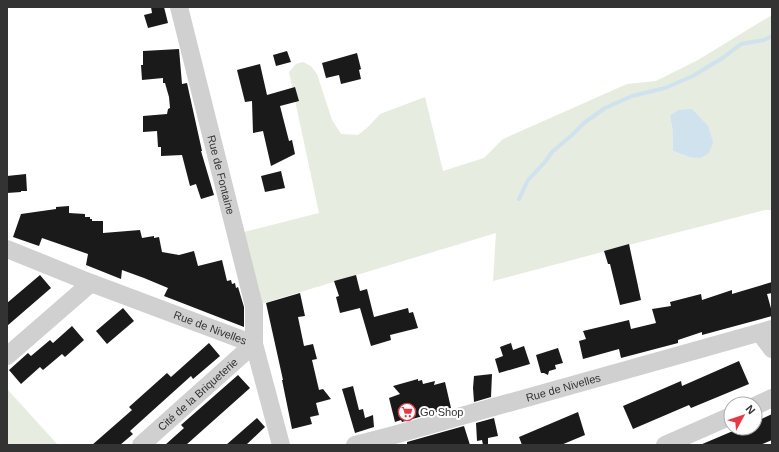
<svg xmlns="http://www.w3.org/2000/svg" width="779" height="452" viewBox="0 0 779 452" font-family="Helvetica,sans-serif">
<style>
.green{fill:#e6ecdf;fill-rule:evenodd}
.water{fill:#cfe2ee}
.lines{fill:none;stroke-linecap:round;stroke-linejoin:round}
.stream{stroke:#cfe2ee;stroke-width:4}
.building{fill:#1a1a1a}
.minor{stroke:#d0d0d0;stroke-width:18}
.labels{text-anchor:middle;stroke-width:4;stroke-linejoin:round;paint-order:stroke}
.street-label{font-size:11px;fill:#333;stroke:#fff}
.poi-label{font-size:11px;fill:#333;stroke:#fff;text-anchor:start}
</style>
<rect width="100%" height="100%" fill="#fff"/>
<path class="green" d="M772,15V210H765L644,241L493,281L496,233L254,306L236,234L319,213L289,72L296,64L303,62L311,66L317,74L332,120L341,134L358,135L368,127L380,114L425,97L443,171L484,158L503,139L627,84L656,81L698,60ZM670,116L689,157L673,151V133Z
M7,389L58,445H7Z"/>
<path class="water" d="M692,109L708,126L713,142L709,153L700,158L689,157L673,151V133L670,116L678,110Z"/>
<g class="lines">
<path class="stream" d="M519,199L528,180L545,162L552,152L572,135L584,123L605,108L632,96L665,88L693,76L724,57L741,44L764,40L772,36"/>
</g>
<path class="building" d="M151,7H164L168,23L148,28L144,15L152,13Z
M179,49L182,84L187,83L202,151H201L214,195L201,199L196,184L190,186L182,155L161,156V147H158L157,131L143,132V116L167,114L168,109L170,108L169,97L165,83H163V78L142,80L141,65H143V51Z
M287,51L291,62L276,66L273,55Z
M357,53L361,69L359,70L361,79L341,84L339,75L326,78L322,63Z
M260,64L267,95L295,87L299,101L280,106L289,141L292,140L295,154L271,166L263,131L253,133L252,101L245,102L237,70Z
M281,171L285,188L265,192L261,176Z
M26,174L27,191H21V192L7,193V176Z
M69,206V213L85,214V217H90V219H92V221H103V233L140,230L142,238L154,236V238L159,237L162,252L179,255L194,251L198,266L222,260L227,281L231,280L232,284L235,283L236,288L238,287L244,307V327L164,296L168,288L144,278L122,270L121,279L86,265L88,254L42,238L39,246L13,237L21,214L56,209V207Z
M629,244L641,300L620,305L610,264H608L604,251Z
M40,275L51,288L7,326V303Z
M356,275L360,291L367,289L374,317L408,308L409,313L413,312L418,328L390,335L391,340L371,346L360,308L340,313L336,297L339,296L334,281Z
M772,282V293L767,294L772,312V316L702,335V332L678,340V343L621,358L619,349L583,359L579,341L586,339L583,331L629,320L631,329L656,323L652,309L671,306L670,302L701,294L702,300L732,290V294Z
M300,293L305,316L298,317L304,346L313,344L317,359L312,360L319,390L323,389L331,399L316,403L319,415L310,417L312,424L292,429L282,380H283L266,303Z
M123,308L134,321L107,344L96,331Z
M72,326L84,340L65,357L62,354L43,370L40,367L21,384L9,370L28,353L31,356L50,340L53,343Z
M209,343L220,356L193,379L191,376L151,412L130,431L133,434L120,445H92L132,410L129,407L167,373L171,377Z
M511,343L513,350L524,346L530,364L499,373L495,359L503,356L500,347Z
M558,348L563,363L555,365L556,369L549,371L548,375L544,373H541L536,355Z
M739,361L749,384L691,408L689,405L633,429L623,406L681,381L682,386Z
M492,374L491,397L474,402L473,388L474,376Z
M238,375L250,388L186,445H165L184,428L181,425Z
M418,379V381L422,380L423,384L435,381L434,385L445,382L451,408L402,422L401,420L395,422L389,398L400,394L393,386Z
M353,386L359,410L363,409L365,418L373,415L374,427L355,433L342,389Z
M578,412L585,435L561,445H522L519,437Z
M772,414V440L760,445H700L740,428H755V422Z
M257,418L265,427L246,445H226Z
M494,418L498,436L488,438V445H483L482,440L477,441L476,423Z
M464,426L470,445H407V442Z"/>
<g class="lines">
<g class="minor">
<path id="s1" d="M179,7L254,306V344L281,445"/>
<path id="s2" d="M7,249L91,283L254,344"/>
<path d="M760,333L772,349"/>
<path d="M7,356L91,283"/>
<path d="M755,406L772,398"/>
<path id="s3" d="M141,445L254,344"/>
<path id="s4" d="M355,445L394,435L772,329"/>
<path d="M665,445L731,416"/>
</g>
</g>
<defs>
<symbol id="supermarket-ring" viewBox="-11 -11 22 22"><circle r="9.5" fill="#fff" stroke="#e63946" stroke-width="1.5"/><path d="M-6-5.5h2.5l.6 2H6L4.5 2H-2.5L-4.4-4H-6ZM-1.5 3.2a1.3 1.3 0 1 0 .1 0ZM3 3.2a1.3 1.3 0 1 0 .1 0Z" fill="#e63946"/></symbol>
</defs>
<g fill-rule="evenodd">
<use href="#supermarket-ring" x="397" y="402" width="20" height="20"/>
</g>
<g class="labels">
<g class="street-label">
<text dy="4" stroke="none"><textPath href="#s1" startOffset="173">Rue de Fontaine</textPath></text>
<text dy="4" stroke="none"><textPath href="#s2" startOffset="218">Rue de Nivelles</textPath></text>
<text dy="4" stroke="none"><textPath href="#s4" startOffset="216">Rue de Nivelles</textPath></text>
<text dy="4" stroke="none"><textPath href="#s3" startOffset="76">Cité de la Briqueterie</textPath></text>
</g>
<g class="poi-label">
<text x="420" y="416">Go Shop</text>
</g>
</g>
<rect width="779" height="452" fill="none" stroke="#333333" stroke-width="16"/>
<g transform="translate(743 416) rotate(50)"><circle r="19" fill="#ffffff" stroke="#adadad"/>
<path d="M0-3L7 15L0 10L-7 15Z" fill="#e63946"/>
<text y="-6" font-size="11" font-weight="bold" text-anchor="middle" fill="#333333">N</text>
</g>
</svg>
